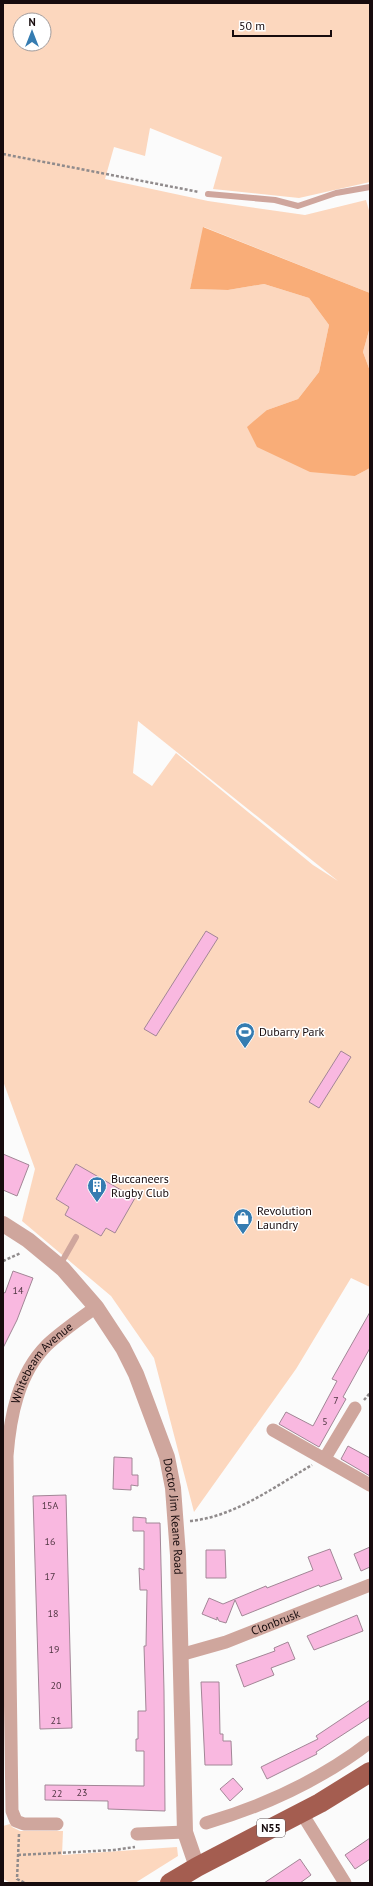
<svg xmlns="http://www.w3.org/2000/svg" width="373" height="1886" viewBox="0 0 373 1886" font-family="'PT Sans',sans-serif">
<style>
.green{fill:#fcd7be;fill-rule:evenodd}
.forest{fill:#f9ad78}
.building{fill:#f9b8e0;stroke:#a28696}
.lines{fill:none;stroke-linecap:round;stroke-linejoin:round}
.path{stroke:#908b8c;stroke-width:2.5;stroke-dasharray:3 2;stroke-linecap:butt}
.service{stroke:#cfa69d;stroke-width:6}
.minor{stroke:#cfa69d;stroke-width:13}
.tertiary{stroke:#cfa69d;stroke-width:16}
.primary{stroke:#a45d50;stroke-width:20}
.labels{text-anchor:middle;stroke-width:3;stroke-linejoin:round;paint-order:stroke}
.number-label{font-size:10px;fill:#503642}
.shield{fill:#fff;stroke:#5d5456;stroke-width:1}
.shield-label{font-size:11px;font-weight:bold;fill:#170b0d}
.poi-label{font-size:12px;fill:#170b0d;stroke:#fff;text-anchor:start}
.street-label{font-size:12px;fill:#170b0d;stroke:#fff}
</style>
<rect width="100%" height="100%" fill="#fbfbfb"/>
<path class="green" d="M3,3H370V182L299,198L213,189L222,157L150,128L145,156L114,147L105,179L208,201L305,215L366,200L370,214V293L204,227L190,289L228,290L264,284L309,298L329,325L319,372L298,399L267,410L355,476L370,468V1287L351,1278L296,1369L194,1512L154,1358L111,1296L22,1221L35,1169L3,1081ZM20,20H44V44H20ZM138,721L338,881L313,865L176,753L152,786L133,773Z
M370,327V371L363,352Z
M10,1824L12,1827L20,1831H63L62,1855L177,1847L178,1856L135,1883H11L3,1879V1826Z"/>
<path class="forest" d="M203,227L370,293V327L363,352L370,371V468L355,476L310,472L257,447L247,427L267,410L298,399L319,372L329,325L309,298L264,284L228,290L190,289Z"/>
<path class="building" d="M206,931L218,938L156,1036L144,1029Z
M341,1051L351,1057L319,1108L309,1102Z
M3,1154L29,1165L17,1196L3,1190Z
M76,1164L135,1198L115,1233L106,1228L101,1236L65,1215L69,1207L56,1199Z
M13,1271L33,1278L17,1320L3,1348V1292L5,1293Z
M370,1312V1348L343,1397L346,1399L319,1447L279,1424L286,1412L313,1426L337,1381L332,1379Z
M348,1446L370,1458V1476L341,1459Z
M114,1457L132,1458V1475H138V1486L131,1485V1490L113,1489Z
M66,1495L72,1728L40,1729L33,1496Z
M133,1517L146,1518V1523H160L164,1691L165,1811L108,1809V1801L45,1800V1785L144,1786V1751H136V1739H138V1711H146L144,1646H146L147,1590H140L139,1568L144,1570V1531H133Z
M370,1547V1567L361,1571L354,1554Z
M330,1549L342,1579L320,1587L319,1585L242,1616L235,1600L226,1623L219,1621L217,1617V1620L202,1614L209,1598L223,1604L266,1586L267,1588L313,1570L308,1557Z
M206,1550H225L226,1578H206Z
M357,1615L363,1631L314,1650L307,1636Z
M288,1642L295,1659L271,1668L274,1675L244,1687L236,1665L275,1651L274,1648Z
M201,1682H219L220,1734H223V1741H231L232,1765H205Z
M370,1700V1717L316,1752L317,1754L267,1779L261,1767L318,1739L316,1736Z
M233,1778L243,1789L230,1801L220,1789Z
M370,1838V1859L355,1869L345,1855Z
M300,1859L311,1875L300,1883H264Z"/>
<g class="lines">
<path class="path" d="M3,154L199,192
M3,1261L21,1253
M364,1400L370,1393
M190,1521C234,1517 274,1487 312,1465
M19,1834L17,1879L25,1883
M18,1855L114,1850L135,1847"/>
<path class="service" d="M208,194L275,200L298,206L336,193L370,187
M60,1265L76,1237"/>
<g class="minor">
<path d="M273,1430L370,1485"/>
<path d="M325,1458L355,1408"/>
<path id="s1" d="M180,1655L226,1642L370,1585"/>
<path d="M301,1812L345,1883"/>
<path d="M206,1823C264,1806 322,1779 370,1742"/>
<path id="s2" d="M57,1824H24L16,1821L12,1811L7,1456C10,1417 18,1374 47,1345C62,1331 80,1319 96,1307"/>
<path d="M137,1834L185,1832"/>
</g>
<path class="tertiary" id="s3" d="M3,1224L28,1240L63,1269L96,1307L123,1348L136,1374L167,1457L173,1488L178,1555L185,1832L197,1867"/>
<path class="primary" d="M170,1883L197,1867L320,1803L370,1772"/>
</g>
<defs>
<symbol id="stadium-pin" viewBox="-11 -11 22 30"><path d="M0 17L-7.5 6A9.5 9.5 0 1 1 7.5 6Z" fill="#357cb1" stroke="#fff"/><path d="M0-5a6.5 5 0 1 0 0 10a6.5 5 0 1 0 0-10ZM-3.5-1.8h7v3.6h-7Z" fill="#fff"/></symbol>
<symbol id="building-pin" viewBox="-11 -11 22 30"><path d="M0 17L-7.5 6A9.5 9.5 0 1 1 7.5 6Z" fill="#357cb1" stroke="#fff"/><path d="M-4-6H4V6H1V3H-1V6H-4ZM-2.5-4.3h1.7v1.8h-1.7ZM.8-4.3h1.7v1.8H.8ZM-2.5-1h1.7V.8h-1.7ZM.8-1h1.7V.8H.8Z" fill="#fff"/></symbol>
<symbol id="shop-pin" viewBox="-11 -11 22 30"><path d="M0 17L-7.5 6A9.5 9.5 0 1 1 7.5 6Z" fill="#357cb1" stroke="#fff"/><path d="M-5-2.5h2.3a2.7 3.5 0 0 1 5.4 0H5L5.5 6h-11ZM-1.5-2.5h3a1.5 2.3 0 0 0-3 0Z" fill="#fff"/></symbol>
</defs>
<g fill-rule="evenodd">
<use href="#stadium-pin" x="234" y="1021" width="22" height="30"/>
<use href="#building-pin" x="86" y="1175" width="22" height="30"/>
<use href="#shop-pin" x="232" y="1207" width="22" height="30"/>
</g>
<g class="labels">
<g class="number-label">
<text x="18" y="1294">14</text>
<text x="336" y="1404">7</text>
<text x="325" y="1425">5</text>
<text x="50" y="1509">15A</text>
<text x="50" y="1545">16</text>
<text x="50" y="1580">17</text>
<text x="53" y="1617">18</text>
<text x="54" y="1653">19</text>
<text x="56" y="1689">20</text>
<text x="56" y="1724">21</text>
<text x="82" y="1796">23</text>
<text x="57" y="1797">22</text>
</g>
<rect class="shield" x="257" y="1819" width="28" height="18" rx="3"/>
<g class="shield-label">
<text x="271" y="1832">N55</text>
</g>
<g class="poi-label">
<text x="259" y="1036">Dubarry Park</text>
<text x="111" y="1183">Buccaneers<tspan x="111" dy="14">Rugby Club</tspan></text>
<text x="257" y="1215">Revolution<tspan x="257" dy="14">Laundry</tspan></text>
</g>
<g class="street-label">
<text dy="4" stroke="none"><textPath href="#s2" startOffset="510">Whitebeam Avenue</textPath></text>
<text dy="4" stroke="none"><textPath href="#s3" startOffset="352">Doctor Jim Keane Road</textPath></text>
<text dy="4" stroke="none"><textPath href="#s1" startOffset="101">Clonbrusk</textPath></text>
</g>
</g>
<rect width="373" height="1886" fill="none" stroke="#170b0d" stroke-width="8"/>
<g transform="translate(32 32)"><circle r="19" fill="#ffffff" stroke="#a29d9e"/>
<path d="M0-3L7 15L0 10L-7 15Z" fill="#357cb1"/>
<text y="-6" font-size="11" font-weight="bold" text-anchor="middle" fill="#170b0d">N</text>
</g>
<path d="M233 30v6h98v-6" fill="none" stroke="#170b0d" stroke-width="2"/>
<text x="239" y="30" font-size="12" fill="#170b0d" stroke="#ffffff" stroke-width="3" paint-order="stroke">50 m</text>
</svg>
